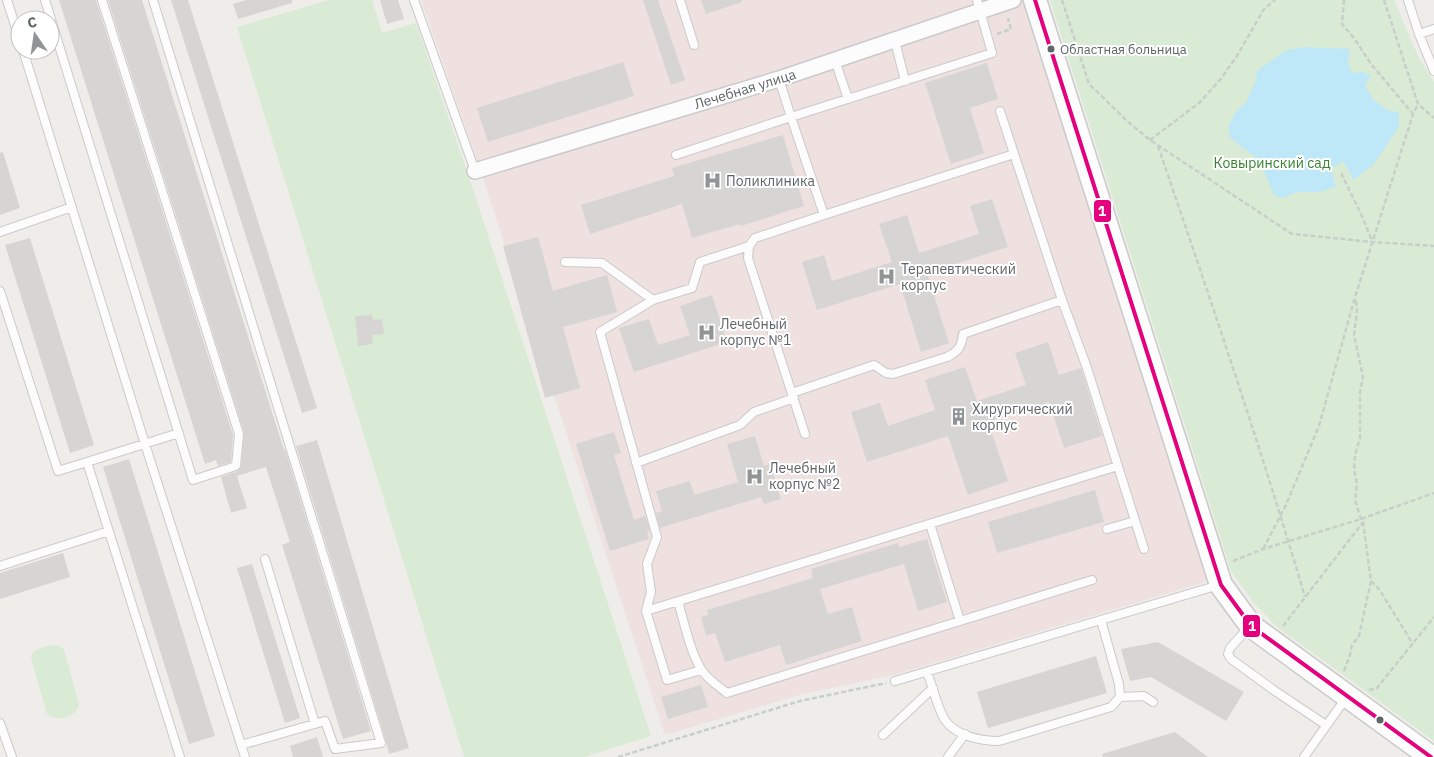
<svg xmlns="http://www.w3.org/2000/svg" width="1434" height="757" viewBox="0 0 1434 757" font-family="'IBM Plex Sans',sans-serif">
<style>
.medical{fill:#eee1df}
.green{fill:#daebd5}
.water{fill:#bee7f8}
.building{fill:#d6d5d3}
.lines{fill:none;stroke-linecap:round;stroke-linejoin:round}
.lane-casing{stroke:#cacaca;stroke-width:10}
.street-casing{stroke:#cacaca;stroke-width:18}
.secondary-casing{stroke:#cacaca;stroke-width:25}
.path{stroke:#c8ceca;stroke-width:2.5;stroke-dasharray:5 2.5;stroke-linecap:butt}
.lane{stroke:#fdfcfc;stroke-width:8}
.street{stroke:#fdfcfc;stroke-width:15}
.secondary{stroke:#fdfcfc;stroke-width:22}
.bus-1-casing{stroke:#fff;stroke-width:8}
.bus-1{stroke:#e5007d;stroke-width:4}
.bus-dot{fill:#5e6468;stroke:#fff;stroke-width:2}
.labels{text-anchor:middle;stroke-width:4;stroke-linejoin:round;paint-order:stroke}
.bus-label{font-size:13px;fill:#5e6468;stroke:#fff;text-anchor:start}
.street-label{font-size:14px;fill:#5e6468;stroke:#fff}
.park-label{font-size:14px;fill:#398331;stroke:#fff}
.poi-label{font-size:14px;fill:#5e6468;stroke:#fff;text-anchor:start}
.line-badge{stroke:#fff;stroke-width:2}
.badge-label{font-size:14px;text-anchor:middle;font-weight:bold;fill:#fff}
</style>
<rect width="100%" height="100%" fill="#efede9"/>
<path class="medical" d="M421,0H1024L1209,581L893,675L799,695L665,735L479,166Z"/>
<path class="green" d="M329,0H372L382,33L416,23L468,174L651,736L584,757H464L237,27Z
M1050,0H1394L1418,56L1434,82V741L1277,627L1253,602L1231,571Z
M53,645L60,646L64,649L79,705C76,718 56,722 47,714L31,658C33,648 45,647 53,645Z"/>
<path class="water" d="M1304,47L1350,49L1348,64L1353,73L1363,72L1371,76L1365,85L1373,99L1387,110L1399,112V126L1374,164L1354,180L1343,161L1331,169L1336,187L1319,192H1297L1282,198L1274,195L1259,160L1230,138L1229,125L1235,113L1246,102L1255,83L1257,71L1285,51Z"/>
<path class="building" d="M59,0H96L233,435L231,462L218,466L216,460L205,464Z
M108,0H142L284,450L285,449L371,731L343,739L282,545L290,542L266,467L237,476L247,508L231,513L221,477L238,471L241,469L244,432Z
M171,0H188L317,408L302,413Z
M246,0H292V3L238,19L233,4Z
M380,0H398L404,19L387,24Z
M643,0H658L685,80L671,85Z
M701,0H741L742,2L706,14Z
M623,62L634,96L488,142L477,108Z
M987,63L998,99L970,108L984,153L951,164L925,83Z
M783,135L804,206L741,226L740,224L692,238L682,204L590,234L581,205L674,176L672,168Z
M3,152L20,208L0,215V153Z
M992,199L1008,247L927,273L949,343L921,352L900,284L817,310L802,262L824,255L832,281L892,262L879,224L907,215L919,253L979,234L970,206Z
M538,237L553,291L607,275L617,312L563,327L580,388L545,398L503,246Z
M30,238L94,445L70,453L5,245Z
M712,295L727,342L634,372L619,328L649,319L658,345L690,335L680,306Z
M372,315L373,320L382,319L384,334L372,335L373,344L358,346L355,316Z
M1048,342L1059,375L1081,368L1102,436L1064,448L1049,402L988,422L1008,481L968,495L948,436L867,462L851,412L880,403L888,426L935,410L925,380L965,367L977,401L1026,385L1015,353Z
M614,432L621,453L614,455L634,520L645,516L650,531L647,532L649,539L610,551L576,444Z
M755,436L764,466L770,464L781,499L764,504L761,497L660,528L656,513L662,511L656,491L690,481L694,495L738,482L727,444Z
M317,440L409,748L389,754L386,741L296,446Z
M129,459L215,736L189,744L103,467Z
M1095,490L1104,522L997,553L988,522Z
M927,539L947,602L918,611L904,564L820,589L828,614L852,607L862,641L786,665L780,645L725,662L715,633L706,635L701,617L708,615L707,610L813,578L811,569L898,543L899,547Z
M63,553L70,577L0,599V573Z
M252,564L300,718L285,723L237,568Z
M1158,642L1244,692L1226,721L1151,677L1130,681L1121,649Z
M1096,656L1107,693L988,728L977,692Z
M701,685L708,707L668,719L661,697Z
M1175,732L1208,757H1103L1102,754Z
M317,737L323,757H293L290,746Z"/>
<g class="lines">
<defs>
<path id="lane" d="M7,0L20,41
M45,0L193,480L236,466L239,434L102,0
M153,0L381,743L335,749L325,721L241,745
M414,0L475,171
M680,0L694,45
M1408,0L1419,34L1434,71
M1419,34L1434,29
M895,41L905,81
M23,50L145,444L245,757
M835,60L848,99
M1000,111L1062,300L1087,368L1144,549
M676,155L791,117L779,79
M824,215L1014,154
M0,232L72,207
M565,262L602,263L653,300
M0,291L58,471L87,462L180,757
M792,393L874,365L886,373L893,374L947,357C958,352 962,346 963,334L1062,300
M805,434L748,258L749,246L755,238L824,215L791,117L992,53L977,0
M87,462L179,433
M636,463L740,425L754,412L794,398
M930,524L960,621L1092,580
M1107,529L1135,521
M265,559L315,724
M0,566L109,531
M678,601C684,622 690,651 701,669C707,679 718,686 727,693L960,621
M646,611L1118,466
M1249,627L1230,648L1228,654L1231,659L1275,691L1326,725
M701,670L667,680L646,611L651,592L647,564L657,537L600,332L653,300L692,288L700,262L749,246
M927,672C932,684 938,710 945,720C956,736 981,741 999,741L1111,707L1120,697L1119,684L1101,620
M895,681L1219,585
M1120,697L1144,696L1153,702
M0,723L12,757
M883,735L933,688
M948,757L965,734
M1304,757L1346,698"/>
<path id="street" d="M475,171L779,79L1013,0"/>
<path id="secondary" d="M1035,0L1221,585L1251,626L1431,757"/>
</defs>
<use href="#lane" class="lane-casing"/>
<use href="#street" class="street-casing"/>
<use href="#secondary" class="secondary-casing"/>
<path class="path" d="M1062,0L1089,84L1127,121L1150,140L1292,234L1373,242L1434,246
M1344,0L1342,24L1354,38L1371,64L1413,114
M1384,0L1418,104L1434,118
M997,34L1011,29L1008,18
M1150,140L1199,103L1220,80L1237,56L1264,9L1275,0
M1158,146C1209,295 1260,445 1305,597
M1341,173L1361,214L1372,241
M1263,549L1286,505L1319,426L1355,297L1413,114L1418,104
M1233,561L1263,549L1361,519L1434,493
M1371,581L1379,589L1413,644
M1283,626L1363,522
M1344,671L1350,655L1352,645L1359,636L1371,581L1363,522L1361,519L1355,500L1357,484L1354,470L1355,455L1360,438V392L1363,377L1354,335L1357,311L1356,298
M1369,690L1377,688L1434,617
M618,757L800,701L886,683"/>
<use href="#lane" class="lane"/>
<use href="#street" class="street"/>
<use href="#secondary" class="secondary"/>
<defs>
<path id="bus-1" d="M1035,0L1221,585L1251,626L1431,757"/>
</defs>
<use href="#bus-1" class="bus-1-casing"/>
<use href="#bus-1" class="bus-1"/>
</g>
<defs>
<symbol id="hospital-bare" viewBox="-9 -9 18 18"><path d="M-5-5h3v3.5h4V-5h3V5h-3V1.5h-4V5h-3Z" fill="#919495" stroke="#fff" stroke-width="2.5" paint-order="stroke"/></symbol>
<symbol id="building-bare" viewBox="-9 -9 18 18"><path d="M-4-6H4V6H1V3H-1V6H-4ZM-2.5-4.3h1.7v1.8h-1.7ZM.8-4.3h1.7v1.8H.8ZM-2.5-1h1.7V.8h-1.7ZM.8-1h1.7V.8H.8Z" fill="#919495" stroke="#fff" stroke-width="2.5" paint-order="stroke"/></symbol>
</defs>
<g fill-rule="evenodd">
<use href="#hospital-bare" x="700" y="168" width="25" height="25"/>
<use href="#hospital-bare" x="874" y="264" width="25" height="25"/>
<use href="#hospital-bare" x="694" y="320" width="25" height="25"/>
<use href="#building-bare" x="946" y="404" width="25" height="25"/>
<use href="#hospital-bare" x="742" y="464" width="25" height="25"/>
</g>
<g class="bus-dot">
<circle cx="1051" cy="49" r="4.5"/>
<circle cx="1380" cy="720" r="4.5"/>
</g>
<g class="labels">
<g class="bus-label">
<text x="1060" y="54">Областная больница</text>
</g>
<g class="street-label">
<text transform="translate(745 89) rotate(-17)" y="5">Лечебная улица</text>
</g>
<g class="park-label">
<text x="1272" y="168">Ковыринский сад</text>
</g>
<g class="poi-label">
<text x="726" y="186">Поликлиника</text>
<text x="901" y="274">Терапевтический<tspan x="901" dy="16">корпус</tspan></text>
<text x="720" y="329">Лечебный<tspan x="720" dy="16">корпус №1</tspan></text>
<text x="972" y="414">Хирургический<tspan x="972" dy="16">корпус</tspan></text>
<text x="769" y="473">Лечебный<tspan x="769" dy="16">корпус №2</tspan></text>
</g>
</g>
<g class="line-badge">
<rect x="1093" y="199" width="19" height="24" rx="5" fill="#e5007d"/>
<rect x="1242" y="614" width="19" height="24" rx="5" fill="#e5007d"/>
</g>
<g class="badge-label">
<text x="1102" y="216">1</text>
<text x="1252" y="631">1</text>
</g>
<g transform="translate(35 35) rotate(347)"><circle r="24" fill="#ffffff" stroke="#bfc1c3"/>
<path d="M0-4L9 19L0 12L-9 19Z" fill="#919495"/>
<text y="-8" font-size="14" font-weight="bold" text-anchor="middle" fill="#5e6468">С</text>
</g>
</svg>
